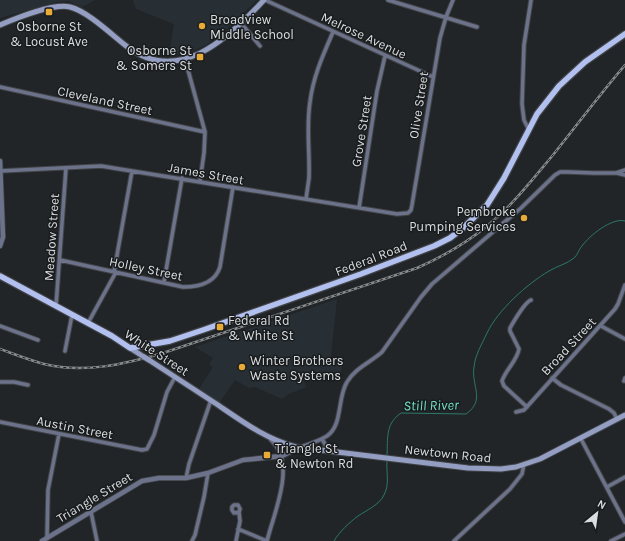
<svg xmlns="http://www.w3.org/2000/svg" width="625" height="541" viewBox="0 0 625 541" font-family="Karla,sans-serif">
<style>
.built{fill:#272f35}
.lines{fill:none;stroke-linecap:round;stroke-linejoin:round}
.stream{stroke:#2c7867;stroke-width:1}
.minor-casing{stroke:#404245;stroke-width:5.5}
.tertiary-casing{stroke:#404245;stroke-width:6}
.secondary-casing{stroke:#404245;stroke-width:7}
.primary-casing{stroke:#404245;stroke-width:8}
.minor{stroke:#6b7289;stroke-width:3.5}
.tertiary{stroke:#6b7289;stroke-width:4.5}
.secondary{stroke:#939ec2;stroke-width:5}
.primary{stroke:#b2c0ef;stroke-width:5.5}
.rail-casing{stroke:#898c8d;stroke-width:2.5}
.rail{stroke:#191c1e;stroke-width:1;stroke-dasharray:3;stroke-linecap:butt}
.secondary-bridge-casing{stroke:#404245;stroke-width:7;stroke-linecap:butt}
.secondary-bridge{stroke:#939ec2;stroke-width:5}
.poi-dot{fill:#e8ab37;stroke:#191c1e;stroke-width:1.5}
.labels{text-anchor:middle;stroke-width:3;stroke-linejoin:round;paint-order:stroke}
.poi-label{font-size:13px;fill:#dbddde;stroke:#191c1e;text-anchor:start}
.street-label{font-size:13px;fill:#dbddde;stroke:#191c1e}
.water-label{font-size:14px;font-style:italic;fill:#73e1c6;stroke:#191c1e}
</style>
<rect width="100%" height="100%" fill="#222528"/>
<path class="built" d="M0,0H95L82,7L68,1L57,2L0,18Z
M133,0H257L228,28L206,45L188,53L169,56L174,24L136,9Z
M337,299L330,364L342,366L341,372L301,374L306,387L289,394L282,399L255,387L249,388L235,380L219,403L199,389L213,367L209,364L213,358L195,347Z"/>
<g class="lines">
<path class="stream" d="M387,456C388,438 385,424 401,413L466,414C486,400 471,386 474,367C475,355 482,344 487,333C498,310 527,284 549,271C557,266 567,264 574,258C577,256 579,249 582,246C589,236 612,217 625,221
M334,541C339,532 350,522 358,516C367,510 379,505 384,495C390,484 386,472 387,461"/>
<defs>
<path id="minor" d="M265,0L433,77
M388,0L477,27
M241,23L260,46
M185,59L205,132L204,153L200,181
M0,87L205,132
M528,128L524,120L522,104L524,45L531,0
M0,171L101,166L397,214L408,213L411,210L412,205L440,38L446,17L453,0
M617,173L625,175
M306,199C307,192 308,185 309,178C310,153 306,127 310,102C313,77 323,55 333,32
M359,208L377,91L385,56
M60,260L183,287C199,287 215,283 220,267L233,187
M114,272L132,171
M164,282L182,178
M56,306L66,168
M88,323L116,272
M0,326L38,340
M601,326L625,339
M65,351L72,315
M552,378L561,385L609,409L614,413L617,419
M624,381L625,378
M0,382H14L28,385
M527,407L504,386L502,381C506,369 517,361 519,349L510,331V328C514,321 525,302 531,300
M516,412L524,410L615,309L618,304L625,285
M0,422L142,450L147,449L154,435L167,392L175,377
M322,439L329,451
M581,439L625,522
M301,447C309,444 319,441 327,436C343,425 337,398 347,382C355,368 371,362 382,352L421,297L432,284L521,208L555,175L560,172H568L594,173H616L625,170
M186,478L189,464L211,400
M607,487L625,477
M91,512L97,541
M238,529L267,541
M47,538L48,490L59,434
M192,541L195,535L204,497L208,473
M236,541L240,521L239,512L240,509L238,505H234L232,507V510L234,513L239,512
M267,541C274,512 297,464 271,440
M454,541L510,489L522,474L524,464
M611,541L625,534"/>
<path id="tertiary" d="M0,161L3,237L0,246
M42,541L142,481L159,478H186L208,473L243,460L282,456L300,447"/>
<path id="secondary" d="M0,25C17,18 53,3 70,7C87,11 111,34 125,45C177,87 228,39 264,0
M130,348L144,357
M149,360C172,375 195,390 218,405C243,422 266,439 296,447L468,468L501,469L516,467L540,459L625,415"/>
<path id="primary" d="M0,276L112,336L130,348L170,341L203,330L361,274L434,246L450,238L463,228L487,205L504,178L537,114L559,86L585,62L625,34"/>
</defs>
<use href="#minor" class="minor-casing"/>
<use href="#tertiary" class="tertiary-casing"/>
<use href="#secondary" class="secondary-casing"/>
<use href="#primary" class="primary-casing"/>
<use href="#minor" class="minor"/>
<use href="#tertiary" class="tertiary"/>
<use href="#secondary" class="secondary"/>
<use href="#primary" class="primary"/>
<defs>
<path id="rail" d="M0,349C14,354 29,360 44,364C84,374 125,364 163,353L417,268C442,257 465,244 487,226C512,206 532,180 553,155C577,125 600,94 625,65"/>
</defs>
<use href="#rail" class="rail-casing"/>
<use href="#rail" class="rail"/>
<defs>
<path id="secondary-bridge" d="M144,357L149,360"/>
</defs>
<use href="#secondary-bridge" class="secondary-bridge-casing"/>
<use href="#secondary-bridge" class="secondary-bridge"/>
</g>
<g class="poi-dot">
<rect x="45" y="8" width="8" height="8" rx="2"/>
<circle cx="202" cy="26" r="4"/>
<rect x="196" y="53" width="8" height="8" rx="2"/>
<circle cx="524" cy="218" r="4"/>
<rect x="216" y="323" width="8" height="8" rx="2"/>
<circle cx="242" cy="367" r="4"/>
<rect x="263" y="451" width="8" height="8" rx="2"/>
</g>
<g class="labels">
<g class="poi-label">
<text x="210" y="24">Broadview<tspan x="210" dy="15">Middle School</tspan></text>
<text x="49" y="31" text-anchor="middle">Osborne St<tspan x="49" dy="15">&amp; Locust Ave</tspan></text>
<text x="192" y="55" text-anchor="end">Osborne St<tspan x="192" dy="15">&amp; Somers St</tspan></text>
<text x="516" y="216" text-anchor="end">Pembroke<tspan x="516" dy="15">Pumping Services</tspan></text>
<text x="228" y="325">Federal Rd<tspan x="228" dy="15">&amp; White St</tspan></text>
<text x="250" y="365">Winter Brothers<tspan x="250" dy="15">Waste Systems</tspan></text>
<text x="275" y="453">Triangle St<tspan x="275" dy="15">&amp; Newton Rd</tspan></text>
</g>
<g class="street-label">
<text transform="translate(364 35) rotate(25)" y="5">Melrose Avenue</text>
<text transform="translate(105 100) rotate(12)" y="5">Cleveland Street</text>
<text transform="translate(418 105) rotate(-81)" y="5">Olive Street</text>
<text transform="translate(361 131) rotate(-81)" y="5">Grove Street</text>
<text transform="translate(206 173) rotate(10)" y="5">James Street</text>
<text transform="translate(51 237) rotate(-86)" y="5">Meadow Street</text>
<text transform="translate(371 258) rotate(-21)" y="5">Federal Road</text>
<text transform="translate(146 268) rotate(12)" y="5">Holley Street</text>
<text transform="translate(568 346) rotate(-47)" y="5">Broad Street</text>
<text transform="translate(157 352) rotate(33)" y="5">White Street</text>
<text transform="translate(75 427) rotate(11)" y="5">Austin Street</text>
<text transform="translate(448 453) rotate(6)" y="5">Newtown Road</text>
<text transform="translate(94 497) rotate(-31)" y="5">Triangle Street</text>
</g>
<g class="water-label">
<text transform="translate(431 405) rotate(-1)" y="5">Still River</text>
</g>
</g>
<g transform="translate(597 513) rotate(29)" stroke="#191c1e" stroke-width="3" paint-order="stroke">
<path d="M0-3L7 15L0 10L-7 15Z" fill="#dbddde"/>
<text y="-6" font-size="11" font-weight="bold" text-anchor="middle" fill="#dbddde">N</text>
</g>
</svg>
